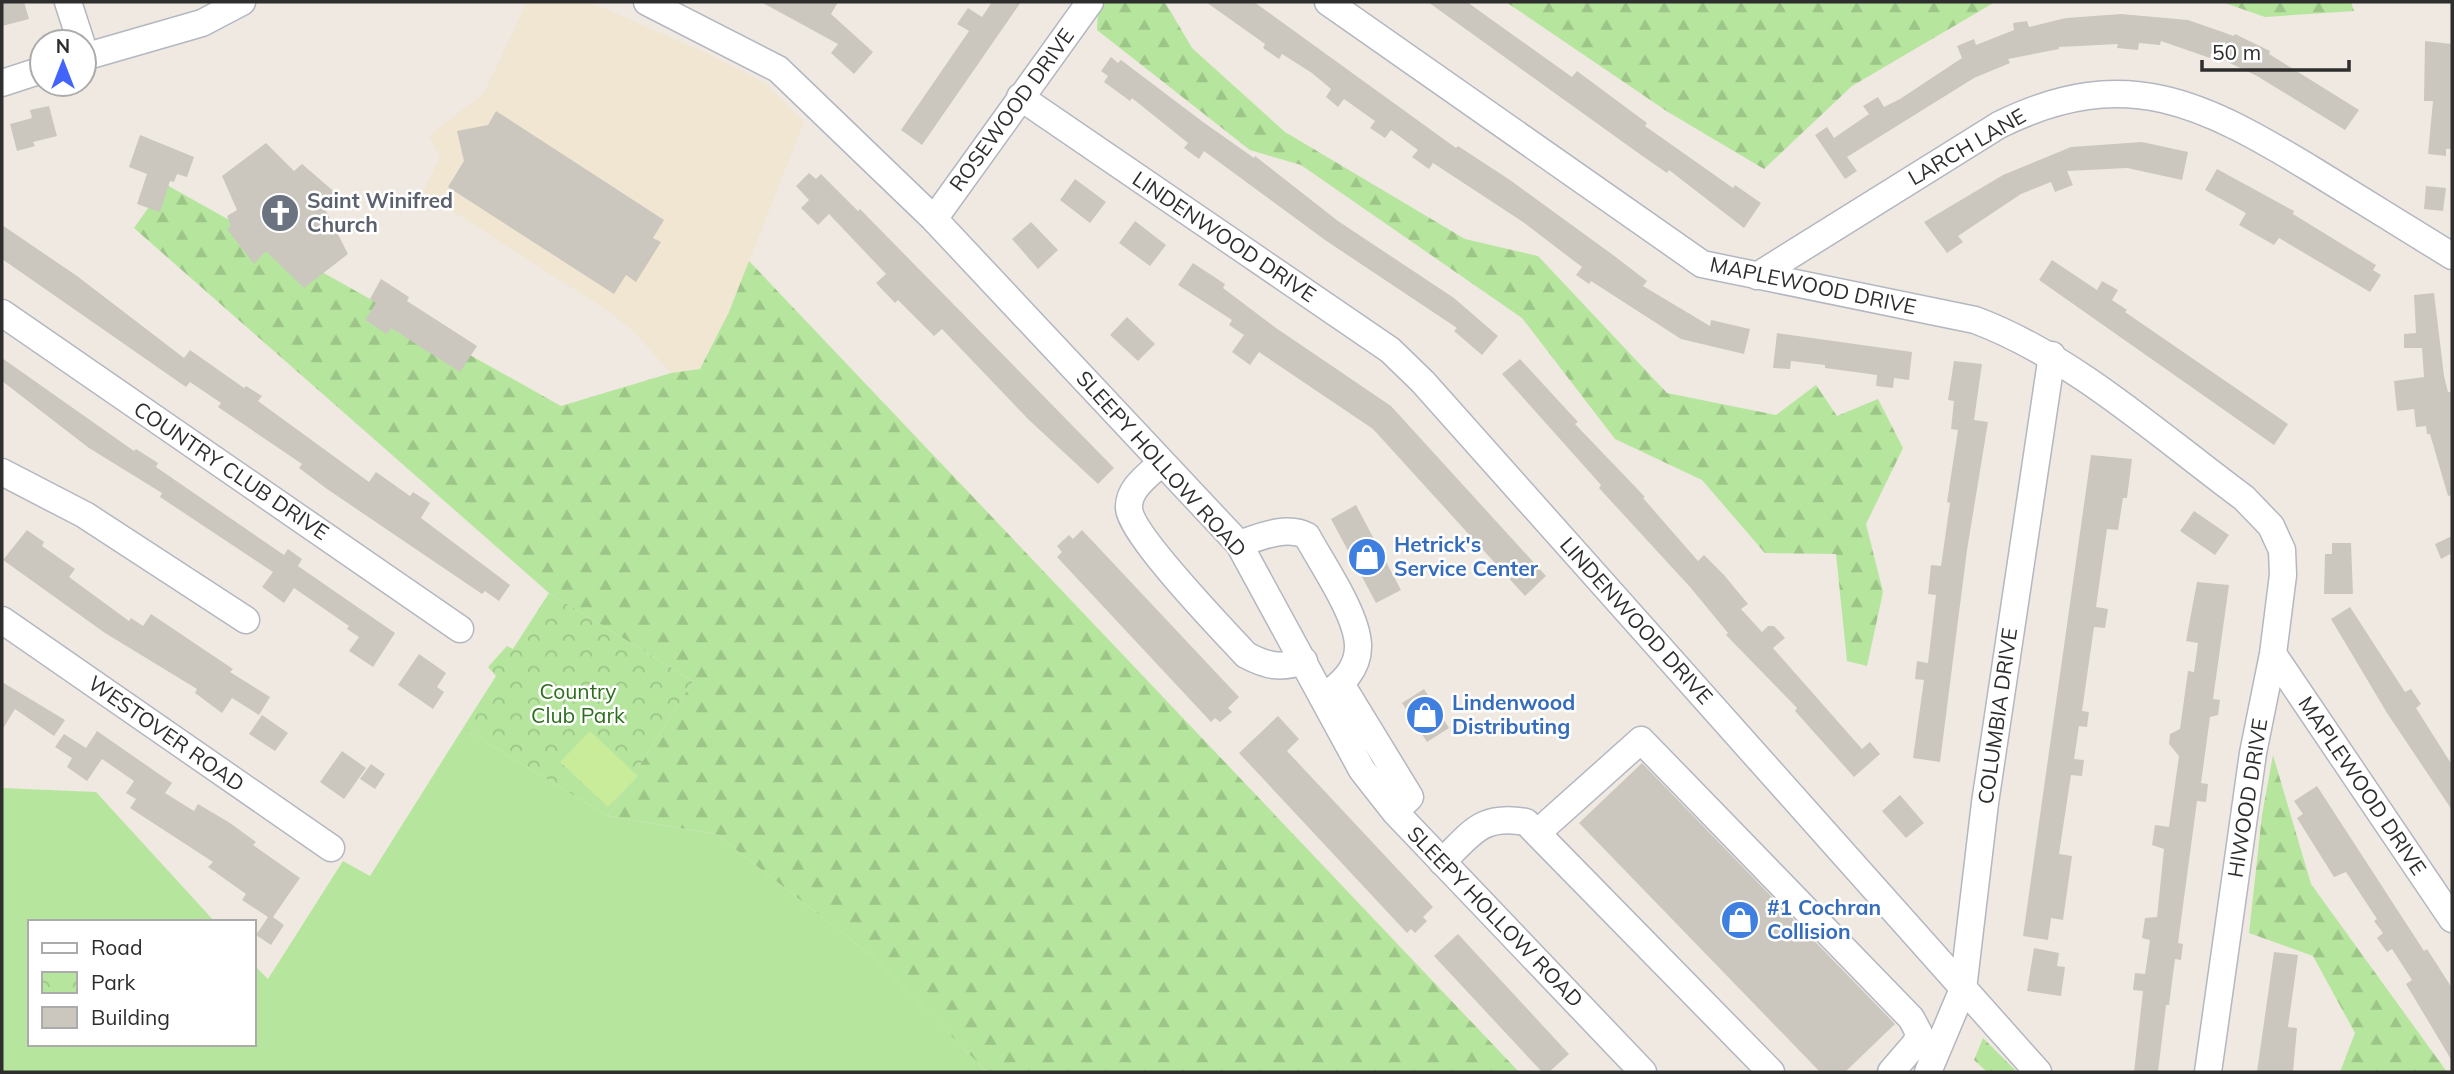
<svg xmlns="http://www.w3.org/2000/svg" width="2454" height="1074" viewBox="0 0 2454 1074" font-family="Mulish,sans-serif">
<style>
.education{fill:#f0e6d1}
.grass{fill:#b6e59e}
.forest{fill:url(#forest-firs)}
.park{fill:url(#park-crowns)}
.pitch{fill:#c9ec9a}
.building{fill:#cbc7bf}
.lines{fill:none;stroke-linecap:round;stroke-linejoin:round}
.minor-casing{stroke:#b4b7c1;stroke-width:29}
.minor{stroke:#fff;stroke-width:26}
.labels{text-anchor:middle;stroke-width:5;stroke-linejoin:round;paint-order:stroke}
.street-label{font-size:21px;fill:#2e2e2e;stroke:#fff}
.worship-label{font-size:21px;font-weight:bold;fill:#5b616d;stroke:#fff;text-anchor:start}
.shop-label{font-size:21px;font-weight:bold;fill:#366cbe;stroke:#fff;text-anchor:start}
.park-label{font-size:21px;fill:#2c6e1b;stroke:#fff}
</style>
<defs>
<pattern id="forest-firs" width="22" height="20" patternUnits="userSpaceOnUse" patternTransform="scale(1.75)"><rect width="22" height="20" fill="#b6e59e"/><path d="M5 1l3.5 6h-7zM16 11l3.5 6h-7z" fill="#9dc588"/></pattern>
<pattern id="park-crowns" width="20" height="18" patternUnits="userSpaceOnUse" patternTransform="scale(1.75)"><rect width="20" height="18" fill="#b6e59e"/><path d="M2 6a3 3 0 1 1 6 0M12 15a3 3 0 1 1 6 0" fill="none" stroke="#9dc588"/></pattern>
</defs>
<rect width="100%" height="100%" fill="#efe9e1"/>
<path class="education" d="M527,2H589L702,51L765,83L804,122L729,312L700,369L671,373L635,333L611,313L423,192L440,158L429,136L484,93Z"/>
<path class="grass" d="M463,728L608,816L716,834L874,958L987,1072H2V788L96,792L215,922H30V1044H254V965L268,979L343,861L370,876Z"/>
<path class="forest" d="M1104,2H1165L1192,48L1285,132L1465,239L1538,256L1667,393L1776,415L1816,385L1837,416L1878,399L1903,448L1866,524L1883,592L1867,666L1847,661L1836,554L1765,553L1702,480L1615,439L1522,318L1301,165L1250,150L1097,30L1098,11Z
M1506,2H1995L1852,86L1764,169L1668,112Z
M2222,2H2351L2354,11L2265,17Z
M165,184L561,406L671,373L700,369L729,312L749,261L1519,1072H987L874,958L716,834L608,816L693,681L549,593L134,228Z
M2273,755L2311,884L2447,1072H2340L2355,1033L2313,956L2249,933L2262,815Z
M1983,1038L2017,1072H1987L1974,1060Z"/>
<path class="park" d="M549,593L693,681L608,816L463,728L496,676L488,667L507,646L513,649Z"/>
<path class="pitch" d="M590,731L638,776L608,807L560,762Z"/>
<path class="building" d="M2,2H24L29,19L2,26Z
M761,2H838L831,14L873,52L854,74L831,53L838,44Z
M992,2H1021L922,145L901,130L969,31L957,24L968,8L982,17Z
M1206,2H1254L1456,148L1458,146L1510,180L1613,255L1647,281L1643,286L1710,326L1711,320L1750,329L1744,354L1681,339L1591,281L1589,284L1576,275L1582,267L1523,222L1433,163L1429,169L1412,157L1418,150L1391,130L1385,138L1370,128L1375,121L1344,99L1338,107L1326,97L1331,89L1312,73L1282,54L1279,59L1263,48L1265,44Z
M1428,2H1467L1572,77L1577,71L1647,123L1645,126L1733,188L1735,185L1761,203L1744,228L1669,170L1667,173L1641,155Z
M2121,14L2188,20L2234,36L2235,34L2270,51L2269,54L2359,110L2345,130L2257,76L2211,54L2210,58L2161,41L2160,45L2139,43L2138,50L2117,48L2118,44L2059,47V49L2008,59L2010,63L1974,78L1847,157L1857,171L1845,179L1815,135L1827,127L1834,138L1869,114L1863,106L1878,97L1884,107L1900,99L1962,58L1957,46L1974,39L1976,45L2014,30L2013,23L2027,21L2029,27L2066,18Z
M2425,41L2452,44V149H2446V156L2428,154L2433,101H2424Z
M1111,57L1118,63L1121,60L1203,122L1254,158L1255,156L1338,221L1454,298L1498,336L1482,355L1454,331L1457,328L1325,240L1204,151L1199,159L1184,148L1188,143L1132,98L1130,101L1104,82L1108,76L1101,71Z
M49,106L57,136L33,142L35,146L17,151L10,124L32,118L30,110Z
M496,111L664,220L653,238L661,242L636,282L626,275L614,294L448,187L464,161L457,131L488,125Z
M140,135L194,157L187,177L177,174L174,182L170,181L160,212L137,204L147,174L129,167Z
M2142,142L2188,152L2182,180L2127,168L2067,171L2073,185L2055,192L2051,182L2021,194L1958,236L1963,242L1947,253L1924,222L2003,175L2071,147Z
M266,143L294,171L302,164L338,195L323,205L348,254L304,288L266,251L254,264L227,229L231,226L227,216L237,210L222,176Z
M2217,169L2294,211L2293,214L2376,265L2373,270L2381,275L2370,292L2279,238L2274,245L2239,225L2246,213L2205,190Z
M809,173L816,179L821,174L858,211L860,209L1114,468L1098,484L1029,420L942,329L934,336L898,300L895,303L876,283L886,274L829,214L818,225L801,208L809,200L796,186Z
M1075,179L1106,202L1090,223L1060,200Z
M2426,186L2446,188L2443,211L2424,209Z
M1135,221L1166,245L1150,266L1119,243Z
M1031,222L1058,250L1038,269L1012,239Z
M2,225L77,276L184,358L190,350L244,388L246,386L262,396L258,401L369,482L376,472L410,496L413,492L430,503L421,518L510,585L499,601L485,591L482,594L327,489L299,468L302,464L218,407L221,403L190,382L186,387L2,259Z
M2052,260L2097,290L2102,281L2118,290L2112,300L2127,310L2125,312L2288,424L2274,445L2039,280Z
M1193,263L1225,284L1223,288L1276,328L1391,406L1546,576L1525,596L1373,429L1259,352L1250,365L1232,352L1244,335L1229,325L1232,320L1178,285Z
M381,279L409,297L407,301L477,346L460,372L391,328L387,334L365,320L376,303L370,299Z
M2434,293L2444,376L2448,392H2452V495L2448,496L2430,434H2427L2426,426L2416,427L2414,409L2397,411L2394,381L2424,377L2422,348H2404V334L2416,333L2414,295Z
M1127,317L1155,344L1138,361L1110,335Z
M1777,333L1912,352L1909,380L1894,378L1893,388L1876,386L1877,375L1825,368V365L1791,361L1790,369L1773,368Z
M2,358L134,451L136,449L158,463L156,467L284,555L288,549L302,559L298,566L395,633L373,667L349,651L359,637L347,629L349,626L294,588L284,603L262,587L273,572L160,497L162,493L89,448L2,381Z
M1520,359L1578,422L1575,424L1645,497L1643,498L1698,561L1704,555L1724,575L1748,604L1741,609L1762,632L1768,626H1774L1785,638L1773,648L1862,749L1870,742L1880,754L1854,777L1795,711L1797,708L1726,635L1728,633L1690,587L1599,488L1601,485L1502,374Z
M1954,361L1982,364L1974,420L1988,422L1967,550L1940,762L1913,758L1924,680L1915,679L1917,661L1928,663L1936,595L1928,594L1931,565L1941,566L1950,503L1947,502L1958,430L1951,429L1954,401L1948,400Z
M2091,455L2132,459L2127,498H2123L2118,530L2107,529L2096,607L2108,609L2105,628L2094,627L2082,711L2089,712L2087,727L2079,726L2074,759L2084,760L2082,776L2071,775L2059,854L2072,856L2063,920L2051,918L2048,940L2023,936Z
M1356,505L1401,590L1376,603L1331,519Z
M2194,511L2229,535L2215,555L2180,531Z
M27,530L44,542L42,546L75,569L69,577L129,621L131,618L143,626L151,614L233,669L230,672L270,697L259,715L232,698L222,713L195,693L197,689L105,633L3,560Z
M1082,530L1239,697L1228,708L1232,712L1220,722L1215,718L1211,722L1057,557L1062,552L1057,546L1069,535L1073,539Z
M2452,536V553L2441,559L2435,544Z
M2332,543H2351L2353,594H2324L2325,554H2332Z
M2197,582L2229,585L2213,699L2220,700L2218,715L2210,717L2201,783L2208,784L2206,802L2197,801L2178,943L2183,944L2181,960L2175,959L2169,1005H2166L2158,1072H2134L2143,991L2133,990L2135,973L2145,974L2150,940L2142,938L2145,918L2157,917L2164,849L2152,845L2155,825L2169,827L2179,756L2169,744L2170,734L2180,729L2188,671L2194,672L2198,643L2186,641Z
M2350,607L2405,692L2411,689L2421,704L2416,708L2452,765V810L2387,713L2331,619Z
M419,654L446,673L437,687L444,692L433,709L398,685Z
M2,682L65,720L54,736L15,709L2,730Z
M1424,689L1449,728L1427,742L1402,703Z
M262,715L288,733L275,751L249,734Z
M1278,716L1299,739L1287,751L1433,907L1423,917L1427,921L1415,933L1411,929L1407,933L1239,753Z
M97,731L172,783L165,793L194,811L198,804L230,823L256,842L253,845L300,878L273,917L284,925L271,945L256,935L268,917L242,900L246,894L208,867L213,862L130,808L136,799L126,793L134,781L102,759L87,781L67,767L72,758L55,747L64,734L86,748Z
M342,751L366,768L344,799L320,782Z
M1642,763L1895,1024L1845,1072H1820L1579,823Z
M371,764L385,774L375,789L360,779Z
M2317,786L2424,951L2427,949L2452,988V1061L2406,984L2412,980L2392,949L2387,952L2377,938L2383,933L2374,921L2377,919L2346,872L2334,877L2297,818L2303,814L2294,801Z
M1900,795L1924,823L1906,838L1882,811Z
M1458,934L1569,1054L1549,1072H1542L1434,956Z
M2034,948L2059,953L2057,966L2065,967L2061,996L2027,991Z
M2274,952L2298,955L2288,1027L2297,1028L2293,1072H2257Z"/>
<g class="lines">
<defs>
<path id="minor" d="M68,2L81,42
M647,2L778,69L934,219L1239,544L1362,770L1395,812L1643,1072
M1328,2L1702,264L1975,320C2074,357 2160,436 2244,498L2271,526L2282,550L2283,575L2273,654L2253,753L2208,1072
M84,57L202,23L242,2
M2,83L42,70
M1020,97L1390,350L1423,382L2038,1072
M934,219L1090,2
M1757,276L1999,125C2127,62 2204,104 2316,172C2361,200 2407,228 2452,256
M2,313L460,629
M1162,462C1149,475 1128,488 1129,508C1130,534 1224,631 1246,655C1267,666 1280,669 1304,661
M2,472L85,515L246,620
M1239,544C1259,537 1287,525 1307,536C1322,564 1357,614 1358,645C1359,669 1341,685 1323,697
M2,620L331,848
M2273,654L2452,919
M1341,684L1410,797L1395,812
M1537,833L1641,740L1911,1018L1919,1033L1916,1043L1891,1072
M1442,862C1472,833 1481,814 1526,822L1771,1072
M1928,1072L1963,989L1985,803L2052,355"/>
</defs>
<use href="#minor" class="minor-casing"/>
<use href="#minor" class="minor"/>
</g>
<defs>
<symbol id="church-disc" viewBox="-11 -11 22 22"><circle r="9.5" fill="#6b7280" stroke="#fff"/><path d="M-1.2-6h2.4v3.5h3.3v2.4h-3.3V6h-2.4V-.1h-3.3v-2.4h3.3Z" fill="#fff"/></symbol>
<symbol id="shop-disc" viewBox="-11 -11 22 22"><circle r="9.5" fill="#3f7fe0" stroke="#fff"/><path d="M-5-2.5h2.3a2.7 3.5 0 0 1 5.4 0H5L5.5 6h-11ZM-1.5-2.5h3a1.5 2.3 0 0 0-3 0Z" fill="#fff"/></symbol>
</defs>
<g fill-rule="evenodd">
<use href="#church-disc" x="258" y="191" width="44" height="44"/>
<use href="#shop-disc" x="1345" y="535" width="44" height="44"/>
<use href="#shop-disc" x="1403" y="693" width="44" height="44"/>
<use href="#shop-disc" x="1718" y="898" width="44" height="44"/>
</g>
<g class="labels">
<g class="street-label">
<text transform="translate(1012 110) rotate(-54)" y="7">ROSEWOOD DRIVE</text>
<text transform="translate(1967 147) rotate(-30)" y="7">LARCH LANE</text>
<text transform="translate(1224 237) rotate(34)" y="7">LINDENWOOD DRIVE</text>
<text transform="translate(1813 286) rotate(12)" y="7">MAPLEWOOD DRIVE</text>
<text transform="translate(1161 464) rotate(48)" y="7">SLEEPY HOLLOW ROAD</text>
<text transform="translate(231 471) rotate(34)" y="7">COUNTRY CLUB DRIVE</text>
<text transform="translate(1636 621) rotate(48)" y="7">LINDENWOOD DRIVE</text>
<text transform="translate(1998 716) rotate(-82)" y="7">COLUMBIA DRIVE</text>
<text transform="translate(166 734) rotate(35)" y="7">WESTOVER ROAD</text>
<text transform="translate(2362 786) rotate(56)" y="7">MAPLEWOOD DRIVE</text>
<text transform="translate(2248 798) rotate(-81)" y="7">HIWOOD DRIVE</text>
<text transform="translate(1495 917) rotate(46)" y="7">SLEEPY HOLLOW ROAD</text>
</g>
<g class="worship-label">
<text x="307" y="208">Saint Winifred<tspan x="307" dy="24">Church</tspan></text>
</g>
<g class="shop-label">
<text x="1394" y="552">Hetrick's<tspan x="1394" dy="24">Service Center</tspan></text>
<text x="1452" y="710">Lindenwood<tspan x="1452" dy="24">Distributing</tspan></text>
<text x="1767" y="915">#1 Cochran<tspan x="1767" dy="24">Collision</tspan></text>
</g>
<g class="park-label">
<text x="578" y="699">Country<tspan x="578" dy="24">Club Park</tspan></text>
</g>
</g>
<rect width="2454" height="1074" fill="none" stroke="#2e2e2e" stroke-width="7"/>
<rect x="28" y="920" width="228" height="126" fill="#ffffff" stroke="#ababab" stroke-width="2"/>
<rect x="42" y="943" width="35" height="10" fill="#ffffff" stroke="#ababab" stroke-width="2"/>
<text x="91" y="955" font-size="21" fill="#2e2e2e">Road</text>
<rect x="42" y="972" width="35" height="21" fill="url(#park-crowns)" stroke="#ababab" stroke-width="2"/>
<text x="91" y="990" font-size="21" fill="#2e2e2e">Park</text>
<rect x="42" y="1007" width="35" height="21" fill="#cbc7bf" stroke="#ababab" stroke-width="2"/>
<text x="91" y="1025" font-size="21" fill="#2e2e2e">Building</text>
<g transform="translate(63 63)"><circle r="33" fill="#ffffff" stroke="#ababab" stroke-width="2"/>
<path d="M0-5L12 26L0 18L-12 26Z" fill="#4264fb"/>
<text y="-10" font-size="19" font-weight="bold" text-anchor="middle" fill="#2e2e2e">N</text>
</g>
<path d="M2202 60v10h147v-10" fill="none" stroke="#2e2e2e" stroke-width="3.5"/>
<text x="2212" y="60" font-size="21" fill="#2e2e2e" stroke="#ffffff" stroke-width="5" paint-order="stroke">50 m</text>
</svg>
